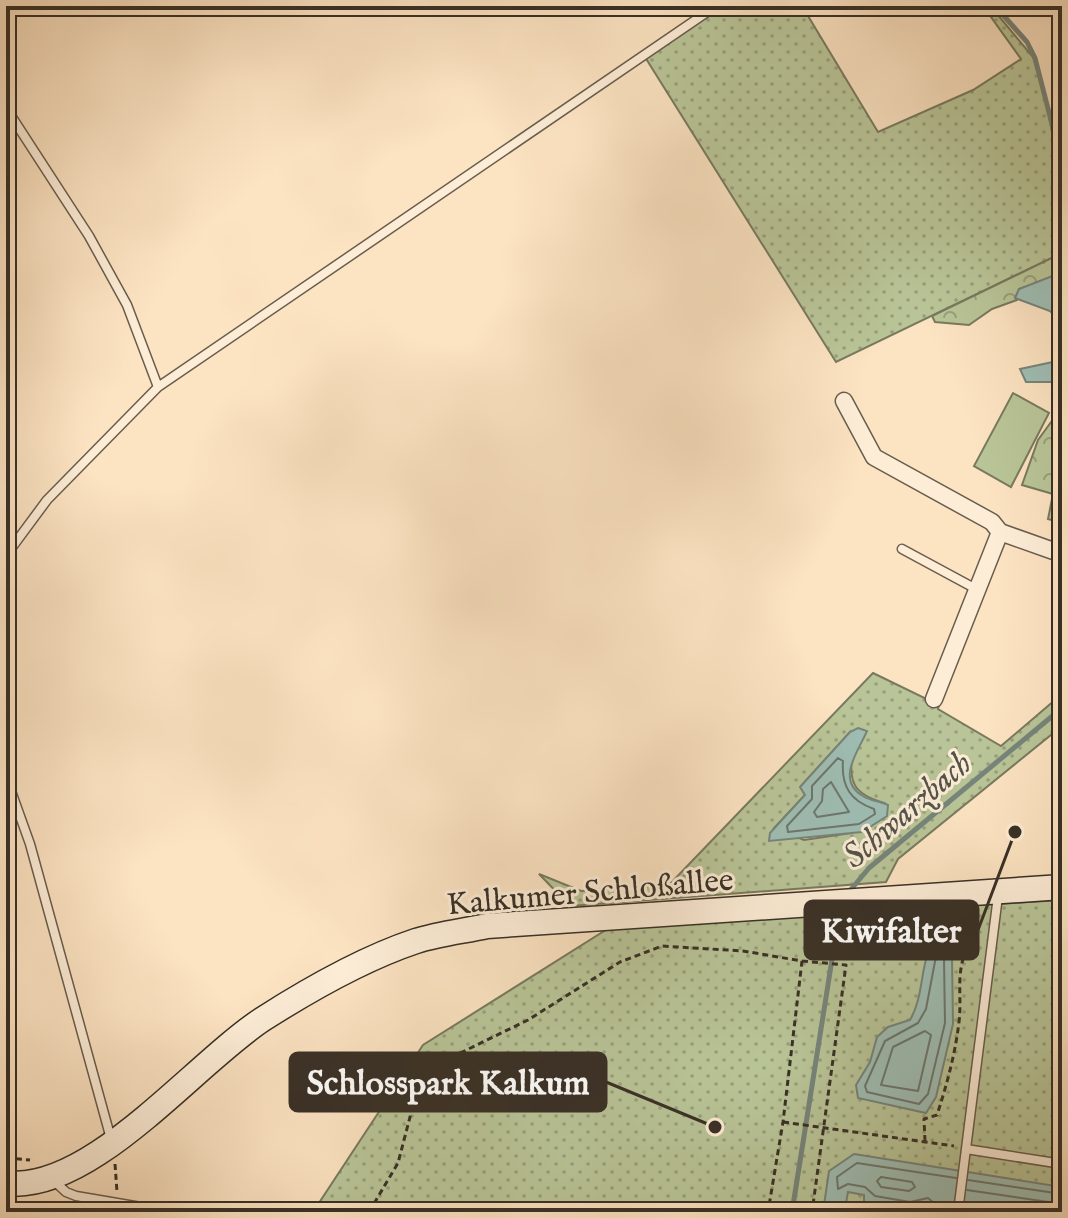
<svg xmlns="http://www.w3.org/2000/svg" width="1068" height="1218" viewBox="0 0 1068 1218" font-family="'IM FELL English',serif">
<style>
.grass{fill:url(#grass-dots);stroke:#787a5f;stroke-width:2;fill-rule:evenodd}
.forest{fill:url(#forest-crowns);stroke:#787a5f;stroke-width:2}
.garden{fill:#b9c598;stroke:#787a5f;stroke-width:2}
.water{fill:#9fbeb4;stroke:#76857b;stroke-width:2}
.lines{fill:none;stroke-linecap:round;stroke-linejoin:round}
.shore{stroke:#6c776d;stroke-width:2}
.stream{stroke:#76857b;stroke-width:5}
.service-casing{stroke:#695d4d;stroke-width:11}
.minor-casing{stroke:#695d4d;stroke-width:19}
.secondary-casing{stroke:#383026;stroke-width:27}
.path{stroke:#383026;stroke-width:3;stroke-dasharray:6 4;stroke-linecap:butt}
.service{stroke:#fdedd7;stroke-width:8}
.minor{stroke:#fdedd7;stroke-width:16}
.secondary{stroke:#fdedd7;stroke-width:24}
.labels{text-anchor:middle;stroke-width:6;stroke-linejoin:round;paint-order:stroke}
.street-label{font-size:32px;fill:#383026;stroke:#fdedd7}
.water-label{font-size:34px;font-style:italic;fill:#52544a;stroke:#fdedd7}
.leader{fill:none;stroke:#383026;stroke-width:3}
.callout-dot{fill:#383026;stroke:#fdedd7;stroke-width:3}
.callout{fill:#383026;stroke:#383026;stroke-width:3}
.callout-label{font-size:34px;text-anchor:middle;font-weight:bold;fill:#fff}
</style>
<defs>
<pattern id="grass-dots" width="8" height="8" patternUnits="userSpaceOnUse" patternTransform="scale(2)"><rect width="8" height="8" fill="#b9c598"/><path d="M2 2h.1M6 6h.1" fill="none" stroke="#97a07c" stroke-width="1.8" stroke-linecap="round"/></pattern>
<pattern id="forest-crowns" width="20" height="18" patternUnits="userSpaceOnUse" patternTransform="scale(2)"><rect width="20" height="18" fill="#b9c598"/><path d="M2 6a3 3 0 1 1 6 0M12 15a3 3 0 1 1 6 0" fill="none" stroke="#97a07c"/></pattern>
</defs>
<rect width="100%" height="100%" fill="#fce3c2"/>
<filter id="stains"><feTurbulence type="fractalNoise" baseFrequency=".0025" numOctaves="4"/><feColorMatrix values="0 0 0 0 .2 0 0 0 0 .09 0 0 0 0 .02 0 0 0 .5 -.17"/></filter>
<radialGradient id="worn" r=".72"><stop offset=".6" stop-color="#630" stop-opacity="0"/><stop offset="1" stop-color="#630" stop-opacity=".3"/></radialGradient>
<path class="grass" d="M724,6H802L878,132L973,90L1021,59L991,17L997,14L1033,57L1046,100L1055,149L1062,167V253L836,362L645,57Z
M873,673L939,705L938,709L1001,746L1062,694V726L898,859L886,882L570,906L539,874L581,891L669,885ZM850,732C856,770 838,790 884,803L851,833L804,840L774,828L805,795L801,786Z
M1062,900V1212H313L423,1045L609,928Z"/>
<path class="forest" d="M1062,253V275L1019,289L1017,300L992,309L969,325L935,322L932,316Z
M1062,407V523L1048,519L1053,494L1022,485L1038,440Z"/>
<path class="garden" d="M1013,393L1049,413L1011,487L974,466Z"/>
<path class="water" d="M1055,275H1062V322L1050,311L1015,298L1019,289Z
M1062,360V375L1052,382H1026L1020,369Z
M858,728L867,731C859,750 835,780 863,796C870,801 880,801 888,805L887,816L862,832L769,841L770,833L805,795L800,787L850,732Z
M938,935L946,936L952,958L953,1024L936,1097L926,1113L858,1098L856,1085L870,1062L877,1037L888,1027L910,1020C926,993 918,959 938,935Z
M854,1154L1062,1187V1212H929L927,1206L920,1205L919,1210L864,1203V1195L848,1192L845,1209L860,1212H823L829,1171Z"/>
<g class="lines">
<path class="shore" d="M838,758L843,761C841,787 851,801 874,809L875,814L859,824L788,832L787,826L812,799V786Z
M831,782L849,812L817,817L814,812L822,801L823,789Z
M937,951L944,959L945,1023L928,1094L919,1104L867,1092L865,1086L885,1041L918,1023L926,1009Z
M925,1031L931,1035L918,1091L881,1085L893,1047Z
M881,1177L912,1182L915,1187L909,1191L881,1187L877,1181Z
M968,1180L1062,1194
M967,1190L1062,1204
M935,1212L934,1203L928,1198L910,1202L875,1196L865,1187L848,1184L838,1189L837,1177L857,1163L956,1178"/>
<path class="stream" d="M995,6L1027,42L1035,58L1062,163
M848,893L869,868L1062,708
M792,1212L840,909"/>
<defs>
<path id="service" d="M6,108L89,236L127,305L158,387
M902,549L978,590
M6,561L10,550L47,500L158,387L716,6
M6,777L30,844L111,1139
M966,1149L1062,1164
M51,1178L66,1192L76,1196L170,1212
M958,1212L998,896"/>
<path id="minor" d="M844,401L874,457L992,522L1000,532L1062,554
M934,699L1000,532"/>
<path id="secondary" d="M6,1183C90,1194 194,1064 263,1019C310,989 362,959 416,941C438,934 464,931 487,926L1062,887"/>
</defs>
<use href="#service" class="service-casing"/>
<use href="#minor" class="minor-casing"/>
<use href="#secondary" class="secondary-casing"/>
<path class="path" d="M802,961L846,965L812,1212
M783,1122L954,1146
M925,1141L924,1119L937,1115C947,1084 955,1055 959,1022C962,997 956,977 965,953L978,948
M6,1158L30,1160
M115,1164L117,1192
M6,1208L31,1212
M369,1212L398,1163L416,1094L428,1074L448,1059L528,1020L620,962L662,946L743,951L802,961L783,1122L768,1212"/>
<use href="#service" class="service"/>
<use href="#minor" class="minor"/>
<use href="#secondary" class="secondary"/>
</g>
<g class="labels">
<g class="street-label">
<text transform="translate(590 891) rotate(-5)" y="11">Kalkumer Schloßallee</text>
</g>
<g class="water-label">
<text transform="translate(906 809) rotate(-41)" y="12">Schwarzbach</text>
</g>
</g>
<path class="leader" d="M1015 832L978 930M715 1127L606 1082"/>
<g class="callout-dot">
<circle cx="1015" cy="832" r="8"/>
<circle cx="715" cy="1127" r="8"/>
</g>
<g class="callout">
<rect x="805" y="901" width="173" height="58" rx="8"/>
<rect x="290" y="1053" width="316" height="58" rx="8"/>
</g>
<g class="callout-label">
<text x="891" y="942">Kiwifalter</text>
<text x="448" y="1094">Schlosspark Kalkum</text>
</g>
<rect width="1068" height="1218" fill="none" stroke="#fce3c2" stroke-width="32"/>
<rect x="8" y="8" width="1052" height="1202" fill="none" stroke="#383026" stroke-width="4"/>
<rect x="16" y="16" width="1036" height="1186" fill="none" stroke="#383026" stroke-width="2"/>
<rect width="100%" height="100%" filter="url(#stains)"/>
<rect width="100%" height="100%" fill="url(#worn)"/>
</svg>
